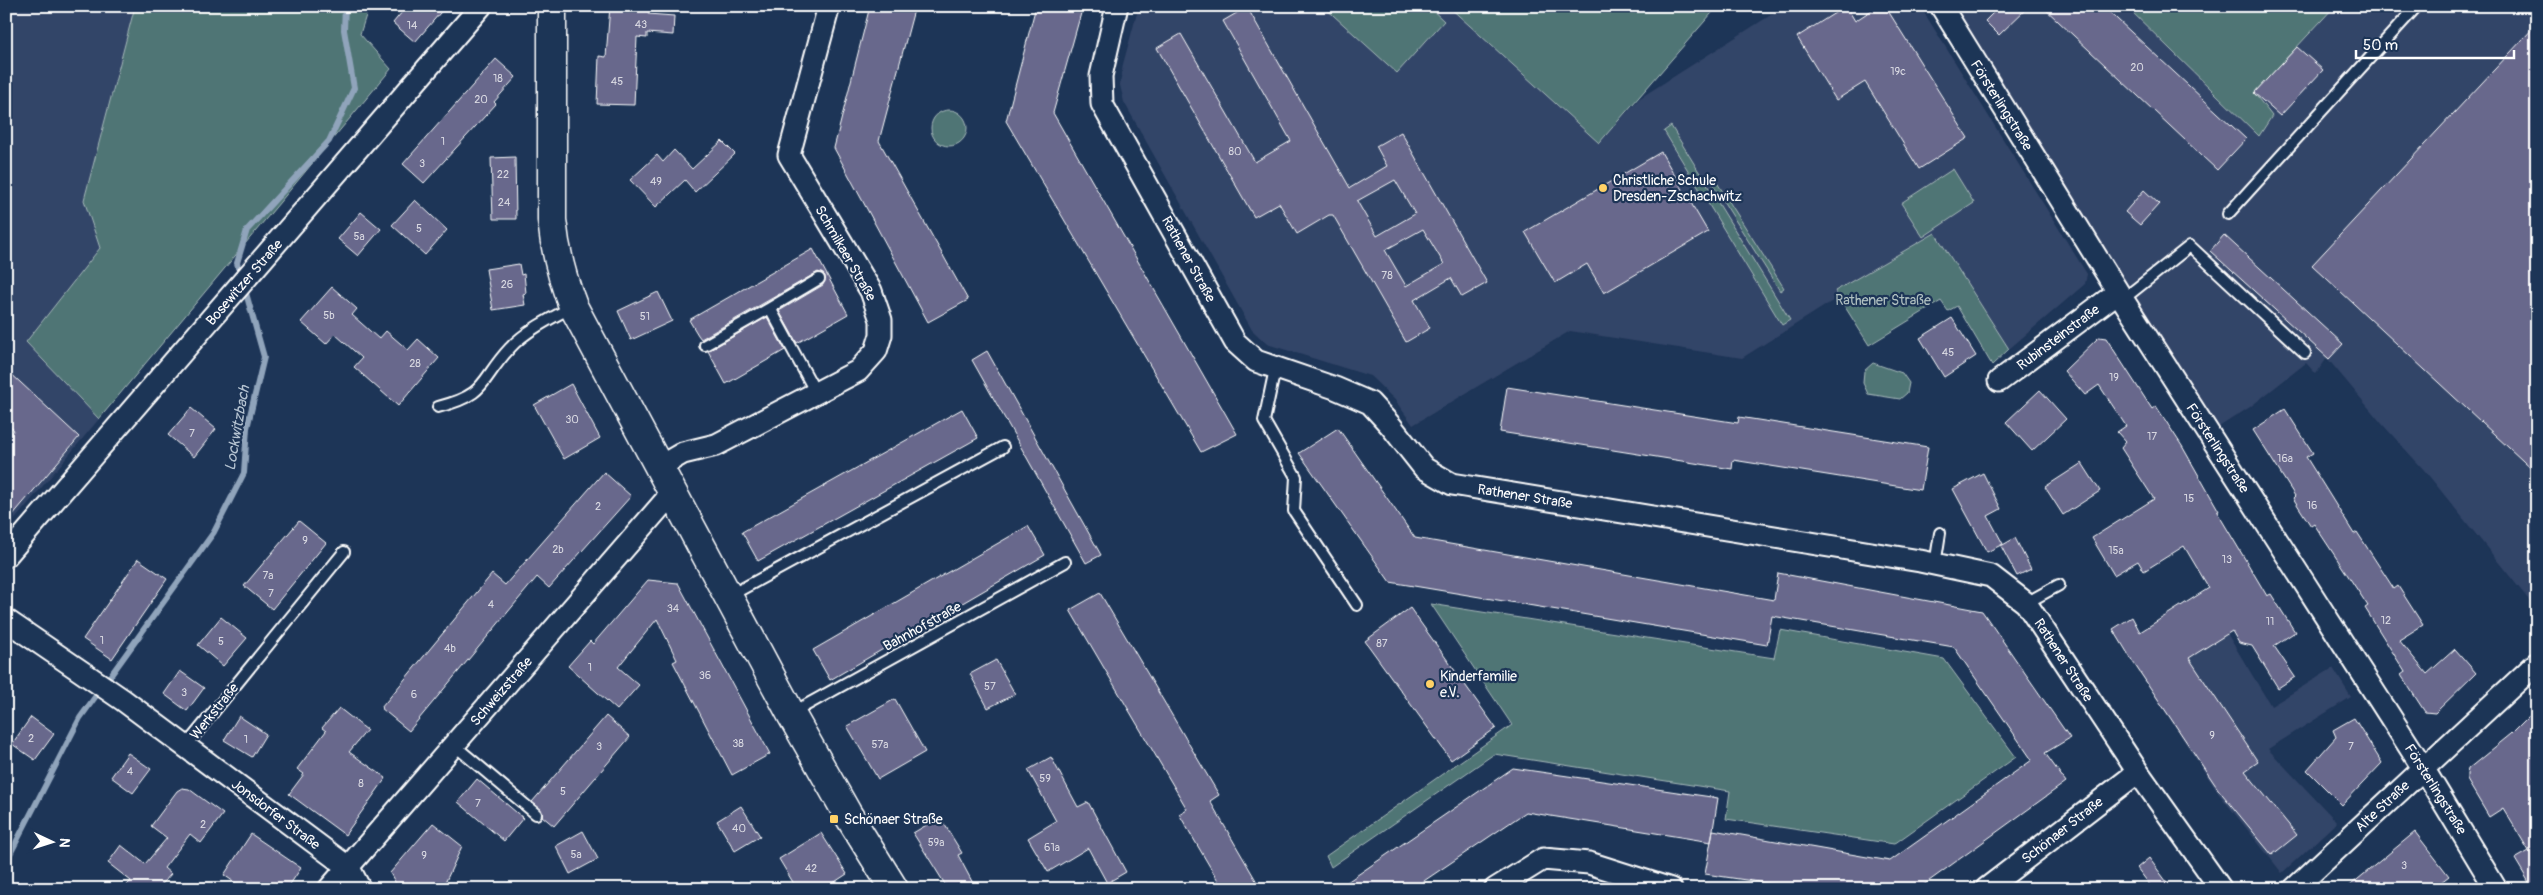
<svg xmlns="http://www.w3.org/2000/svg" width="2543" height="895" viewBox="0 0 2543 895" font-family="Pangolin,sans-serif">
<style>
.built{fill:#334467}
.green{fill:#4f7475;stroke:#a7baba}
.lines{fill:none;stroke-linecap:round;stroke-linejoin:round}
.stream{stroke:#90a4bb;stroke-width:6}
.building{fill:#67688c;stroke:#fff;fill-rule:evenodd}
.lane-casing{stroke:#fff;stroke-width:14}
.street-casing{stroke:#fff;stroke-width:25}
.secondary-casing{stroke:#fff;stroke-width:31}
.lane{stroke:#1d3557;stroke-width:10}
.street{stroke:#1d3557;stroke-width:21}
.secondary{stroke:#1d3557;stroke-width:28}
.poi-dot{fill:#ffd166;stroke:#1d3557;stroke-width:2}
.labels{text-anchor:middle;stroke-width:4.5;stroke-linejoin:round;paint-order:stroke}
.number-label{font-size:11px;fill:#d9d9e2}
.street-label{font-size:14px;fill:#fff;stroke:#1d3557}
.poi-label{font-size:14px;fill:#fff;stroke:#1d3557;text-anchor:start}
.park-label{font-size:14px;fill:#b0c0c1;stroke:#1d3557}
.water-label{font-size:15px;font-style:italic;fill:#b5c3d1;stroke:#1d3557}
</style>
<rect width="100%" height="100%" fill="#1d3557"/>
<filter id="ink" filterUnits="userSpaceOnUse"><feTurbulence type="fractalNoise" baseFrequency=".02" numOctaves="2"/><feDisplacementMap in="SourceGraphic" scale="10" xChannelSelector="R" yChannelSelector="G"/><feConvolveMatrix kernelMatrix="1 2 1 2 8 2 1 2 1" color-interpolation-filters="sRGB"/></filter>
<g filter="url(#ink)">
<path class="built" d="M6,6H135L84,200L100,248L26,342L99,419L6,530Z
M1139,6H1448L1599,143L1640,98L1785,6H1920L2087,274L2085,284L2009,349L1935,233L1836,291L1839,297L1742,358L1570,331L1413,425L1394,399L1370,376L1267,344L1252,330L1124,102L1120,85L1123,64Z
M1942,6H2537V610L2425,471L2383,425L2327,358L2316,374L2306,363L2250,407L2211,432Z
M2214,612L2271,706L2333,668L2351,697L2268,749L2337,822L2282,873L2219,794L2133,663Z"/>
<path class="green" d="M135,6H369L360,34L391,69L99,419L26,342L100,248L84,200Z
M1323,6H1428L1444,21L1397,73Z
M1448,6H1718L1599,143Z
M2126,6H2335L2254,93L2272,116L2259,136Z
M931 128a18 18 0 1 1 36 0a18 18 0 1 1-36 0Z
M1671,126L1790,320L1782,325L1664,131Z
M1953,169L1974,203L1923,237L1901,203Z
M1716,181L1784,288L1780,291L1713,185Z
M1935,233L2009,349L1992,365L1957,306L1948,311L1941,301L1869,345L1835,291Z
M1873,363L1902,373L1909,383L1907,393L1900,399L1868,394L1863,383L1864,371Z
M1431,604L1774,658L1780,630L1944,659L2016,757L1894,844L1726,819L1730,791L1494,754L1331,867L1326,856L1512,725Z"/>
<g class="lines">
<path class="stream" d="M241,277L237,263L247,230L329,141L354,88L344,30L345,6
M6,862L80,718L214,532L244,473L247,428L264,357L244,286"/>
</g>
<path class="building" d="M407,6H446L415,42L393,23Z
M610,6H649L648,14L674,16L673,35L647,33V38L637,37L634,105L597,104L599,56L606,57Z
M870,6H915L879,141L968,300L928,322L834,148Z
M1036,6H1083L1053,113L1237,434L1201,452L1006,121Z
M1846,6L1855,21L1878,6H1885L1968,138L1919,169L1865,82L1836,100L1797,37Z
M2000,6H2029L1999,35L1985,21Z
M2042,6H2103L2246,139L2217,170Z
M1247,7L1350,188L1387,166L1376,146L1401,132L1487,283L1462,297L1451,278L1414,300L1430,328L1406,342L1333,215H1329L1297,234L1279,203L1254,217L1157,48L1181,34L1255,162L1291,141L1223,21ZM1395,180L1415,214L1377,236L1357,201ZM1423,229L1444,264L1406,286L1385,250Z
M2537,24V474L2312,265Z
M2297,47L2323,70L2280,116L2254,93Z
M496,59L516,77L494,102L496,104L424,183L403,164Z
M722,141L735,154L695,192L685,180L656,207L630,180L657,155L663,162L674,150L692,169Z
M1661,152L1708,232L1604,293L1587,264L1555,283L1525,232Z
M515,157L516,219H493L491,158Z
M2144,190L2159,204L2140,225L2125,212Z
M415,200L447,230L425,255L392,225Z
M361,212L381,229L358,256L338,239Z
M2224,235L2343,344L2329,359L2210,251Z
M813,249L848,314L797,343L779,311L823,285L825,276L818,272L701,339L698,335L689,320Z
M519,264L521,275L524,274L526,293L523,294L525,305L493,310L486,269Z
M332,287L357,309L352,315L379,339L386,331L408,350L418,339L439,358L398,406L354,367L362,358L335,334L326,344L301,322Z
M658,292L672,321L631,340L618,311Z
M767,317L785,350L726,384L708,351Z
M1952,318L1976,356L1944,377L1920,338Z
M2099,337L2106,338L2152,409L2156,406L2182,446L2219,511L2217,512L2267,596L2271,594L2295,632L2274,646L2295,677L2278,688L2252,646L2239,643L2232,631L2189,658L2258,762L2245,771L2297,835L2272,855L2218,789L2133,662L2113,629L2132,617L2140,632L2209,588L2184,546L2144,571L2138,561L2114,575L2092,538L2154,499L2121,448L2126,442L2117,432L2126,426L2099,385L2085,395L2064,371Z
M987,351L1101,555L1086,563L972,360Z
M6,369L79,437L6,523V440L14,430L6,423Z
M571,384L600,438L564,459L534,405Z
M1507,387L1738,423L1739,417L1928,447L1921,490L1733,460L1732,469L1500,432Z
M2040,390L2066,419L2032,451L2006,422Z
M191,408L216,429L194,457L168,435Z
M962,409L978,438L758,561L742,532Z
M2285,409L2313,453L2306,457L2354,534L2357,532L2394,589L2398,586L2423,625L2399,640L2427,674L2455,649L2476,673L2435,713L2425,712L2401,675L2405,672L2365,608L2368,606L2314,524L2311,526L2293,498L2295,496L2253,430Z
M1338,428L1415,538L1774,600L1778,573L1982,611L2070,738L2045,753L2066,782L1918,889H1807L1705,874L1713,830L1890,861L2032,760L1954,647L1772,616L1767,645L1390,582L1299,453Z
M2082,463L2100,491L2063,515L2045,487Z
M604,472L631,496L549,588L537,577L409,731L381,708L492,574L505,585Z
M1983,473L2001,509L1988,516L2003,544L1987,552L1953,489Z
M299,521L326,543L272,609L244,586Z
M1028,526L1045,555L830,680L813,650Z
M2015,538L2031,569L2017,576L2001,546Z
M138,559L167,579L112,659L83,639Z
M648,580L678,583L770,754L732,775L673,662L677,660L657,619L618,667L639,685L617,710L568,666L590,641L593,644Z
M1100,593L1219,795L1210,801L1261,889H1223L1179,814L1187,809L1070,610Z
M1410,608L1496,728L1451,760L1365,641Z
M221,617L247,638L223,666L198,645Z
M996,660L1015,694L988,708L970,674Z
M180,671L204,688L187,711L164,694Z
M895,699L925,752L878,779L847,726Z
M339,708L367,730L349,752L386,778L345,835L289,794L304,774L297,769L326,731L322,728Z
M2537,708V889H2533L2515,859L2529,851L2503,808L2489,817L2467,780V774L2468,769L2511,734Z
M239,716L266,734L252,757L224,740Z
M606,716L630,737L554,826L542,816L541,809L532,802Z
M31,717L54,734L35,760L12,744Z
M2354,718L2382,763L2342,805L2307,770L2336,737L2333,730Z
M128,753L151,769L133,793L111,777Z
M1051,757L1078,807L1088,802L1126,872L1107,883L1088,848L1048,872L1028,838L1056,821L1028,770Z
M1513,768L1718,798L1711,842L1526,812L1412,889H1337Z
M477,779L523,818L504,841L458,802Z
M182,788L189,789L223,814L201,843L190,834L164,868L171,874L158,889H123L131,881L108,863L121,845L145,864L167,838L151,826L177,791Z
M741,806L760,836L735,851L717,821Z
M940,817L962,853L958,855L976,889H948L913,833Z
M433,823L462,846L446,881L435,889H399L390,873Z
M583,831L598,859L570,874L556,846Z
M2415,832L2449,876L2432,889H2346Z
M821,833L847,874L824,889H797L779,859Z
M251,834L301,868L287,889H244L224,875Z
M2149,858L2172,889H2153L2137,868Z"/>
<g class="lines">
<defs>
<path id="lane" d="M2228,214L2417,6
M2122,300L2190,246L2305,353
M770,308L819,279
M705,345L770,308L816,393
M1275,369L1264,421L1296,477L1294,511L1357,605
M438,407C489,394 479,381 510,348C524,332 553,317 572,307
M1935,565L1940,533
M729,596L1003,447
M2026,603L2059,585
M792,713L1065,562
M454,745L536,814
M185,747L344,552"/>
<path id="street" d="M1117,6L1101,76L1102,104L1235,342L1256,361L1335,388L1370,403L1391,426L1424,468L1452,484L1920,561L1991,576L2026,603L2138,772L2221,889
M1941,6L2118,292L2423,768L2496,889
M1999,381L2118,292
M659,467L683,453L716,445L858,371L876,351L881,335V320L871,291L789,155L829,6
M6,556L481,6
M6,620L123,700L349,868L360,889
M329,889L672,493
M1495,889L1543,859L1589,863L1671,889
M1986,889L2138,772
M2294,889L2537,663"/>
<path id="secondary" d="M552,6V220C555,251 562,278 573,306L791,714L847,813L894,889"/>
</defs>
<use href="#lane" class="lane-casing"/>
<use href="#street" class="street-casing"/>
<use href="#secondary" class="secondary-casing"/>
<use href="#lane" class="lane"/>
<use href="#street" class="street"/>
<use href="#secondary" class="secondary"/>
</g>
</g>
<g class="poi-dot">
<circle cx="1603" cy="188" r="5"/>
<circle cx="1430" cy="684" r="5"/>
<rect x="829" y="814" width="10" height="10" rx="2.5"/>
</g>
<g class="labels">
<g class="number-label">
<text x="641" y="28">43</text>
<text x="412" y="29">14</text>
<text x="2137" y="71">20</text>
<text x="1898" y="75">19c</text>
<text x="498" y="82">18</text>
<text x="617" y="85">45</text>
<text x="481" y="103">20</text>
<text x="443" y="145">1</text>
<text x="1235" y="155">80</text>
<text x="422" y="167">3</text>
<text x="503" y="178">22</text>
<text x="656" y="185">49</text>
<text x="504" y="206">24</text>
<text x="419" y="232">5</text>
<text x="359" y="240">5a</text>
<text x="1387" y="279">78</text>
<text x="507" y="288">26</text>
<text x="329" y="319">5b</text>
<text x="645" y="320">51</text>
<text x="1948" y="356">45</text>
<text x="415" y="367">28</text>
<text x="2114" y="381">19</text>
<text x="572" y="423">30</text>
<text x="192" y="437">7</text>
<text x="2152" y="440">17</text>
<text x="2285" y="462">16a</text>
<text x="2189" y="502">15</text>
<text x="2312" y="509">16</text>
<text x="598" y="510">2</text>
<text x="305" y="544">9</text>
<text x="558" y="553">2b</text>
<text x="2116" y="554">15a</text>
<text x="2227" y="563">13</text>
<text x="268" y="579">7a</text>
<text x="271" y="597">7</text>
<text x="491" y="608">4</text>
<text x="673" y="612">34</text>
<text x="2386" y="624">12</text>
<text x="2270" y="625">11</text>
<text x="102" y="644">1</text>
<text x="221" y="645">5</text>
<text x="1382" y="647">87</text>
<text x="450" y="652">4b</text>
<text x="590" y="671">1</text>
<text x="705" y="679">36</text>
<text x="990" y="690">57</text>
<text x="184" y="696">3</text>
<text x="414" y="698">6</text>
<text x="2212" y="739">9</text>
<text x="31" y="742">2</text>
<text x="246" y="743">1</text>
<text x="738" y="747">38</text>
<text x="880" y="748">57a</text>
<text x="599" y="750">3</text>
<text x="2351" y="750">7</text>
<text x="130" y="775">4</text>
<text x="1045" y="782">59</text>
<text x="361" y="787">8</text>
<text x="563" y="795">5</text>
<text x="478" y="807">7</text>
<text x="203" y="828">2</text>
<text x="739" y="832">40</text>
<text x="936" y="846">59a</text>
<text x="1052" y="851">61a</text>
<text x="576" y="858">5a</text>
<text x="424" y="859">9</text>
<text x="2404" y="869">3</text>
<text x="811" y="872">42</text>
</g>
<g class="street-label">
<text transform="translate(2002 105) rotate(58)" y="5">Försterlingstraße</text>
<text transform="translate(846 253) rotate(60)" y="5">Schmilkaer Straße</text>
<text transform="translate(1189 259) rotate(61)" y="5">Rathener Straße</text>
<text transform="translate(244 282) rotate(-49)" y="5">Bosewitzer Straße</text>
<text transform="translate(2058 337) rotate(-37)" y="5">Rubinsteinstraße</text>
<text transform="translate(2218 448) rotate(57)" y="5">Försterlingstraße</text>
<text transform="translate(1525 496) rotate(9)" y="5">Rathener Straße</text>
<text transform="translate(922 626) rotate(-29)" y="5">Bahnhofstraße</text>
<text transform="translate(2064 660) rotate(57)" y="5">Rathener Straße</text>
<text transform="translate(501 691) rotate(-49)" y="5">Schweizstraße</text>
<text transform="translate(214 711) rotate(-51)" y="5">Werkstraße</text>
<text transform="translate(2436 789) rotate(58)" y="5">Försterlingstraße</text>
<text transform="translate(2382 806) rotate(-43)" y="5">Alte Straße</text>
<text transform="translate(276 814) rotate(37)" y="5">Jonsdorfer Straße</text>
<text transform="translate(2062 830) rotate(-38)" y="5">Schönaer Straße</text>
</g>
<g class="poi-label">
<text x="1613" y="185">Christliche Schule<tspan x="1613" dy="16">Dresden-Zschachwitz</tspan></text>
<text x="1440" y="681">Kinderfamilie<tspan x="1440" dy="16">e.V.</tspan></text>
<text x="844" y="824">Schönaer Straße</text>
</g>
<g class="park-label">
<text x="1883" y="305">Rathener Straße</text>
</g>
<g class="water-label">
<text transform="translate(237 428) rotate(-80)" y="5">Lockwitzbach</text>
</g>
</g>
<rect width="2543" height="895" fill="none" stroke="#1d3557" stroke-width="25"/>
<rect x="12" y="12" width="2518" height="870" fill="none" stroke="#fff" stroke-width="2" filter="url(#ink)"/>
<g transform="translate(52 842) rotate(94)" stroke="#1d3557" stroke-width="4" paint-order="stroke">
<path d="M0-4L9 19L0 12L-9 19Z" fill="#ffffff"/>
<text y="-8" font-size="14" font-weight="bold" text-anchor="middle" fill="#ffffff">N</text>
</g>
<path d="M2356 50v8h158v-8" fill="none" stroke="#ffffff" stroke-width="2.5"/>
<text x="2363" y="50" font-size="15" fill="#ffffff" stroke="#1d3557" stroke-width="4" paint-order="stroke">50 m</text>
</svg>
